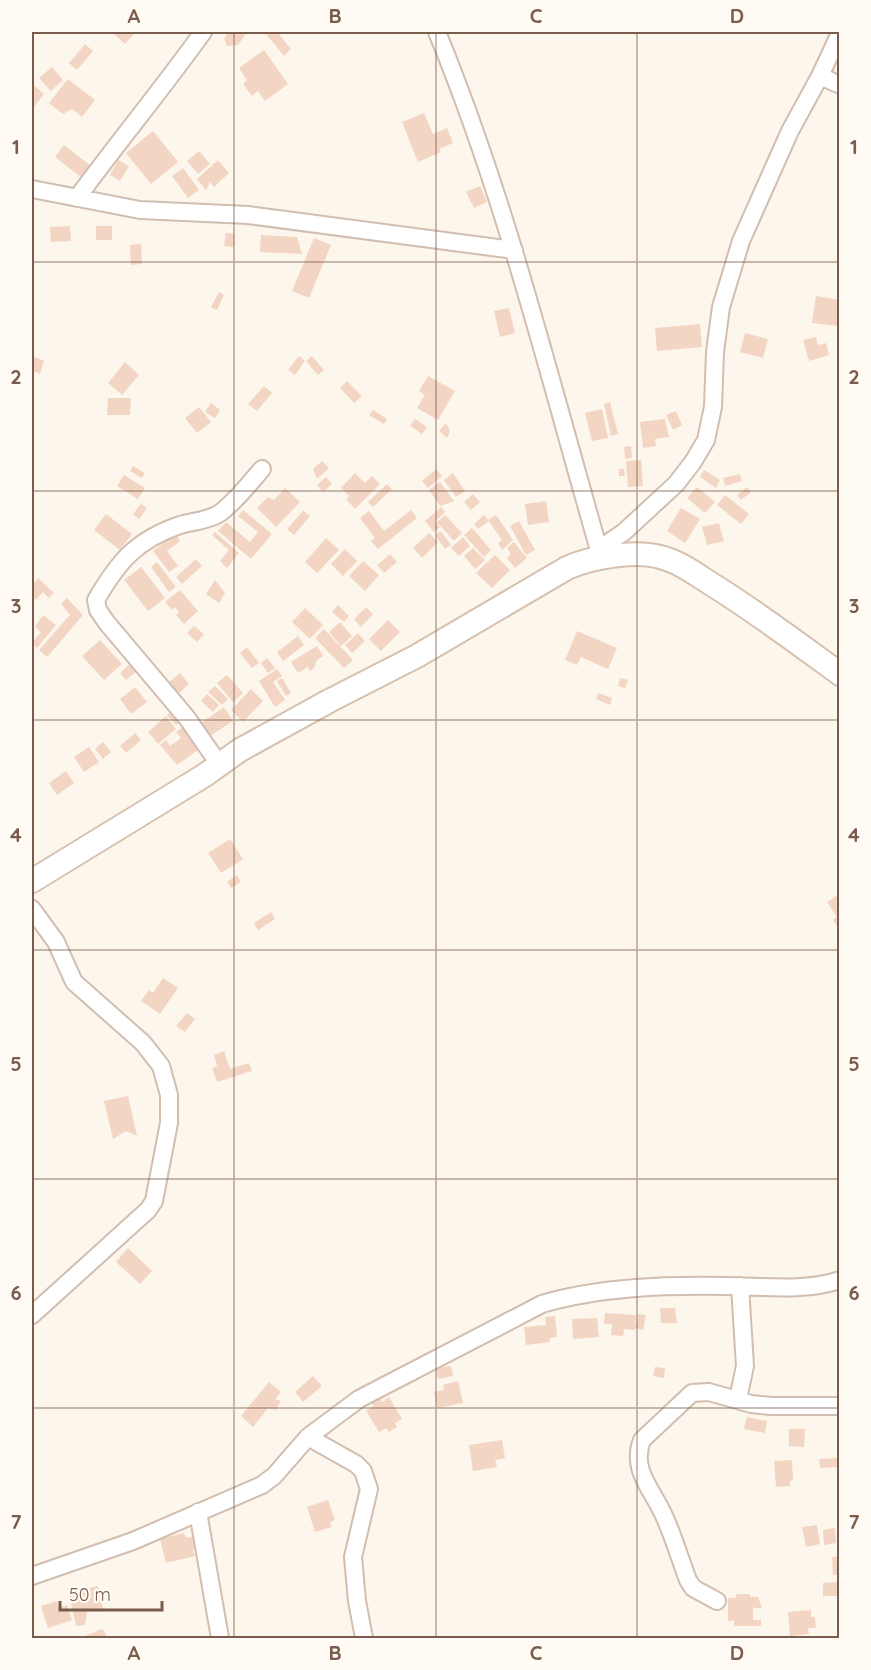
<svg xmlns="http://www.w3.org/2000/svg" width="871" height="1670" viewBox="0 0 871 1670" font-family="Quicksand,sans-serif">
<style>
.building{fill:#f3d5c3}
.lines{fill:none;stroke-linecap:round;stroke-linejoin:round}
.minor-casing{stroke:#d1beb0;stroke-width:20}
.secondary-casing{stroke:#d6c0b0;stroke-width:26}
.minor{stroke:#fff;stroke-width:16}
.secondary{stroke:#fff;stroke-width:22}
.grid{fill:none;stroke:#7a5c4d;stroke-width:1.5;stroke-opacity:0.55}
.neatline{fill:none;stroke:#7a5c4d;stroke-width:2}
.grid-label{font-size:20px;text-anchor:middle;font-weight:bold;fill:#7a5c4d}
</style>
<rect width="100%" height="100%" fill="#fdf6ec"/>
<path class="building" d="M112,32H136L125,44Z
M228,32H247L238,45L227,46L224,39Z
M270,32H277L291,49L284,56L266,34Z
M85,44L93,51L77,70L69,63Z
M264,50L288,84L265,101L258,91L252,96L243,84L247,80L239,68Z
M52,67L63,80L51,91L39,78Z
M68,79L95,100L82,117L72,109L63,114L49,103Z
M35,86L44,94L32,109V90Z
M424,113L433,134L447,128L453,143L439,149L441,152L418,162L402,122Z
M153,131L178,162L151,184L126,153Z
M64,145L91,166L82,178L55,157Z
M199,151L210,164L198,174L187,161Z
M118,160L129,166L120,181L110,175Z
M218,160L229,173L214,187L210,182L206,190L197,179Z
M183,168L199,190L188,198L172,176Z
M480,186L487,202L474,208L466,192Z
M70,226L71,241L51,242L50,227Z
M96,226H112V240H96Z
M226,233L235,234L234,247L224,246Z
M261,235L297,237L302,254L260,252Z
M314,238L331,245L309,298L292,291Z
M141,244L142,264L131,265L130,245Z
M219,292L224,295L217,310L211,307Z
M816,296L840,300L838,326L812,323Z
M509,308L515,333L500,337L494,311Z
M700,324L702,347L657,351L655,328Z
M745,333L768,339L763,358L740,352Z
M816,337L818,345L826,343L829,355L809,361L803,340Z
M32,356L44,361L40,374L32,371Z
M299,356L305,361L295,375L288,370Z
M312,356L324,370L318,375L306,361Z
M125,362L139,375L122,395L108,383Z
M428,376L455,391L438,420L417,408L425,395L419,391Z
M347,381L362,396L354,403L340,388Z
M264,386L272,393L257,411L248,404Z
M108,398H131L130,415H107Z
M610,402L618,434L611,436L604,404Z
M211,403L220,410L215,418L205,412Z
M199,407L211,422L197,433L185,418Z
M602,409L608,438L592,441L585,413Z
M373,410L387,419L384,424L369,415Z
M676,411L682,425L673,430L666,415Z
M415,419L427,427L422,434L410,426Z
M665,419L669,437L655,439L656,446L643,448L640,422Z
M446,423L450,431L447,438L439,431Z
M631,446L632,458L625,459L624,447Z
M641,460L643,486L628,487L626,461Z
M322,461L329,468L317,479L313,469Z
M133,466L145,473L142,478L130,471Z
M436,469L442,476L428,488L422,481Z
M619,469H624L625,476H619Z
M704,470L720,480L716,488L700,477Z
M355,473L365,483L372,476L380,484L355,509L346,499L349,496L341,488Z
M453,473L465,491L456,497L444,480Z
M740,474L742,481L725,486L723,478Z
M124,475L145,488L138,499L117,486Z
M326,477L332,484L323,492L317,485Z
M440,482L454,501L440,506L429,490Z
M387,484L392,489L373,507L368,502Z
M697,487L715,502L705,513L687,498Z
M747,487L751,492L741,500L737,495Z
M285,488L300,502L276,527L257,508L268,497L274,500Z
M473,494L480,502L471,510L464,502Z
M725,495L749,514L741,524L717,505Z
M546,501L549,522L528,525L525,504Z
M141,504L147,508L139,519L133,514Z
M441,507L445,512L435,521L440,527L434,532L425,521Z
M681,508L700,519L685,543L667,531Z
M243,510L272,534L251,559L218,531L226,522L250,542L258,532L238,516Z
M411,510L417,518L378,549L371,541L375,538L360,518L369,511L384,531Z
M303,511L310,516L294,535L287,529Z
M106,514L132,534L120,550L94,530Z
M445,515L462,533L454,541L437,522Z
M484,515L489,521L478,529L474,524Z
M496,515L513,540L502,550L498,543L502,540L488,520Z
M519,521L535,550L526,555L510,526Z
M719,523L724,541L707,545L702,527Z
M472,528L491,550L484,557L464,535Z
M441,531L451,545L445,549L435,535Z
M215,532L239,553L227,568L220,561L229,550L212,535Z
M429,533L438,542L422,558L413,548Z
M175,534L180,541L167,551L178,566L169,572L153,551Z
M463,537L470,546L459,556L451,548Z
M326,538L339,550L317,573L305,562Z
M514,542L527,558L515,568L507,558L511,554L507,548Z
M473,548L485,560L475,569L464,556Z
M345,549L357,561L343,576L331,564Z
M390,554L397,562L384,573L377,565Z
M495,555L510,570L492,588L476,573Z
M196,559L202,566L182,584L176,577Z
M363,561L379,575L365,591L349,576Z
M157,562L176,587L169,592L151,567Z
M141,567L165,598L148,611L124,580Z
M38,578L54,593L49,598L43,592L36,600L32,596V586Z
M215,580L225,593L219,603L206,594Z
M180,590L198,611L184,624L176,615L179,612L175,607L172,610L165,602Z
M67,598L83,615L47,657L39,650L70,615L61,604Z
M338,605L349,616L344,622L332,612Z
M366,607L373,614L361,627L354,619Z
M305,608L323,625L310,639L292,622Z
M43,615L56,625L37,648L32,643L41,632L35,627Z
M388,620L400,632L381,651L369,639Z
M340,622L352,636L341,646L329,632Z
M194,626L204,634L197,642L187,633Z
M324,629L353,660L344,668L315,638Z
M577,631L617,648L608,669L581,657L577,665L565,660Z
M358,633L365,641L352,653L345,645Z
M298,636L304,645L283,661L277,652Z
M100,640L122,664L104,680L82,656Z
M317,646L323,656L316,661L315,667L310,671L308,667L298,673L291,662Z
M247,647L259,663L252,668L240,653Z
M267,658L275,668L268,673L261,663Z
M131,663L138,670L126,680L120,673Z
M277,669L282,676L273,682L285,700L275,707L259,681Z
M180,673L189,684L178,694L168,683Z
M227,675L243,693L233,702L217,683Z
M282,678L291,693L286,696L277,681Z
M620,678L628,680L625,688L618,686Z
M215,686L228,699L222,705L208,692Z
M135,687L147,702L131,714L120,699Z
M251,689L263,701L243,722L231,710Z
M598,693L612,698L610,705L596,699Z
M207,694L219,705L213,712L201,701Z
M224,707L233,721L207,738L198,725Z
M174,709L183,719L176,725L167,715Z
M166,716L176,729L158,744L148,732Z
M185,726L201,748L177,765L160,745L166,740L170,746L181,738L176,732Z
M135,733L141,740L126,753L120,746Z
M103,742L111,752L103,759L95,749Z
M89,747L99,762L84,772L74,757Z
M66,771L74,783L57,795L49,783Z
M230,839L243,859L221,873L208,853Z
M237,875L241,882L231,888L227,882Z
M840,894V930L833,920L837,917L827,902Z
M271,912L275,919L258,930L254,923Z
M163,978L178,988L160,1014L141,1001L149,990L153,993Z
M187,1013L195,1019L185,1032L176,1026Z
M224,1051L230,1069L249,1063L252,1071L217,1082L212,1068L217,1066L214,1055Z
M128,1096L137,1136L126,1131L113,1139L104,1101Z
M128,1248L152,1271L140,1284L116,1262Z
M660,1308H675L677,1323H661Z
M605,1313L636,1315L635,1330L624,1329L623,1336L611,1335L612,1324H604Z
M638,1314L646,1315L643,1330L635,1328Z
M555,1316L557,1337L550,1338V1342L526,1345L524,1327L546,1325L545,1317Z
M597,1318L599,1337L573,1339L572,1319Z
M451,1366L453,1376L438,1379L436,1368Z
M655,1367L665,1368L664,1378L653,1376Z
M313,1376L322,1386L303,1402L295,1392Z
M458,1381L463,1403L437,1408L434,1392L444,1390L443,1385Z
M269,1382L281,1392L275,1399L281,1401L276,1410L268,1408L253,1427L241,1416Z
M389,1397L402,1419L395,1423L397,1427L389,1432L386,1428L379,1432L366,1411L374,1406L371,1403L380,1398L382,1402Z
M747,1417L767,1421L765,1433L744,1429Z
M789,1429H805L804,1447L789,1446Z
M502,1440L505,1458L495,1460L497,1467L473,1471L469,1445Z
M837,1458L838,1467L820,1468L819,1459Z
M792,1460L793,1480L790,1481V1486L776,1487L774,1461Z
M328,1500L335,1520L330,1522L332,1527L315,1532L307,1507Z
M817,1525L820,1544L806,1547L802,1527Z
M835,1528L836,1543L824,1545L823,1530Z
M184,1533L186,1538L197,1536L200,1548L193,1550L195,1556L166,1563L160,1539Z
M840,1556V1574L833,1575L832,1557Z
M840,1582V1596H823V1583Z
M98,1586L103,1609L87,1612L85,1625L76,1626L69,1593Z
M737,1594H750V1597H758L762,1608H753V1620H761V1626H734V1620L728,1621V1598H735Z
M57,1601L59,1608L67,1605L72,1620L48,1628L41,1606Z
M811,1610V1617H815L816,1628H808L809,1634L790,1636L788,1612Z
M102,1629L107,1636V1638H80Z"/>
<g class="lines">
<defs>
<path id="minor" d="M437,32C507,202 550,381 601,557
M820,76L840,85
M32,189L140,210L248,215L514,250
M77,198C118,142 163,88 203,32
M599,549L624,532L676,484L693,462L706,440L713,407L715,352L721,307L741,241L790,131L820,76L840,33
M219,764L187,718L107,623L98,610L96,600C118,562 136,540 180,525C193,521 208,521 220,513C236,501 249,484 262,469
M32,909L56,942L74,982L143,1043L161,1066L169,1095V1123L154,1201L148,1210L32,1315
M738,1399L745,1366L740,1286
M308,1437L356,1464L363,1471L369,1489L353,1557L357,1601L364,1638
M198,1512L220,1638
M32,1576L133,1541L262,1485L274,1476L308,1437L359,1399L542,1304C599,1287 666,1285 725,1286C762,1286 804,1292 840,1280
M717,1601L693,1588L688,1580C680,1559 674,1538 665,1518C654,1491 630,1471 642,1440L692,1393L709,1392L751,1404L771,1406H840"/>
<path id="secondary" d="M32,881L205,775L240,750L329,701L417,656L567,568C591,557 634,550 660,557C681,562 698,576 716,587C759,614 799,644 840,674"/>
</defs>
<use href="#minor" class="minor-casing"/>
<use href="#secondary" class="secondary-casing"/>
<use href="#minor" class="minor"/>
<use href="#secondary" class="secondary"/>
</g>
<path class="grid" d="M234,32V1638M436,32V1638M637,32V1638M32,262H840M32,491H840M32,720H840M32,950H840M32,1179H840M32,1408H840"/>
<rect width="871" height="1670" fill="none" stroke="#fffaf3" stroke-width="66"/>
<path d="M60 1601v9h102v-9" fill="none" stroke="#7a5c4d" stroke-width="3"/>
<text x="69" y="1601" font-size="18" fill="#7a5c4d" stroke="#fffaf3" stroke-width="4.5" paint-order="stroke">50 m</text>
<rect x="33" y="33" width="805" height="1604" class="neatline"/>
<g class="grid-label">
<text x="134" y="23">A</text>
<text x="335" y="23">B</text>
<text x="536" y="23">C</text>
<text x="737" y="23">D</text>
<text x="16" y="154">1</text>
<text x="854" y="154">1</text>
<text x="16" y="384">2</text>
<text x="854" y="384">2</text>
<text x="16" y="613">3</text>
<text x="854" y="613">3</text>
<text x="16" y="842">4</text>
<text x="854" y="842">4</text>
<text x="16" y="1071">5</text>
<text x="854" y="1071">5</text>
<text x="16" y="1300">6</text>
<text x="854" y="1300">6</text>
<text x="16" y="1529">7</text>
<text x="854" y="1529">7</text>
<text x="134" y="1660">A</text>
<text x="335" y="1660">B</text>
<text x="536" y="1660">C</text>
<text x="737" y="1660">D</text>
</g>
</svg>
